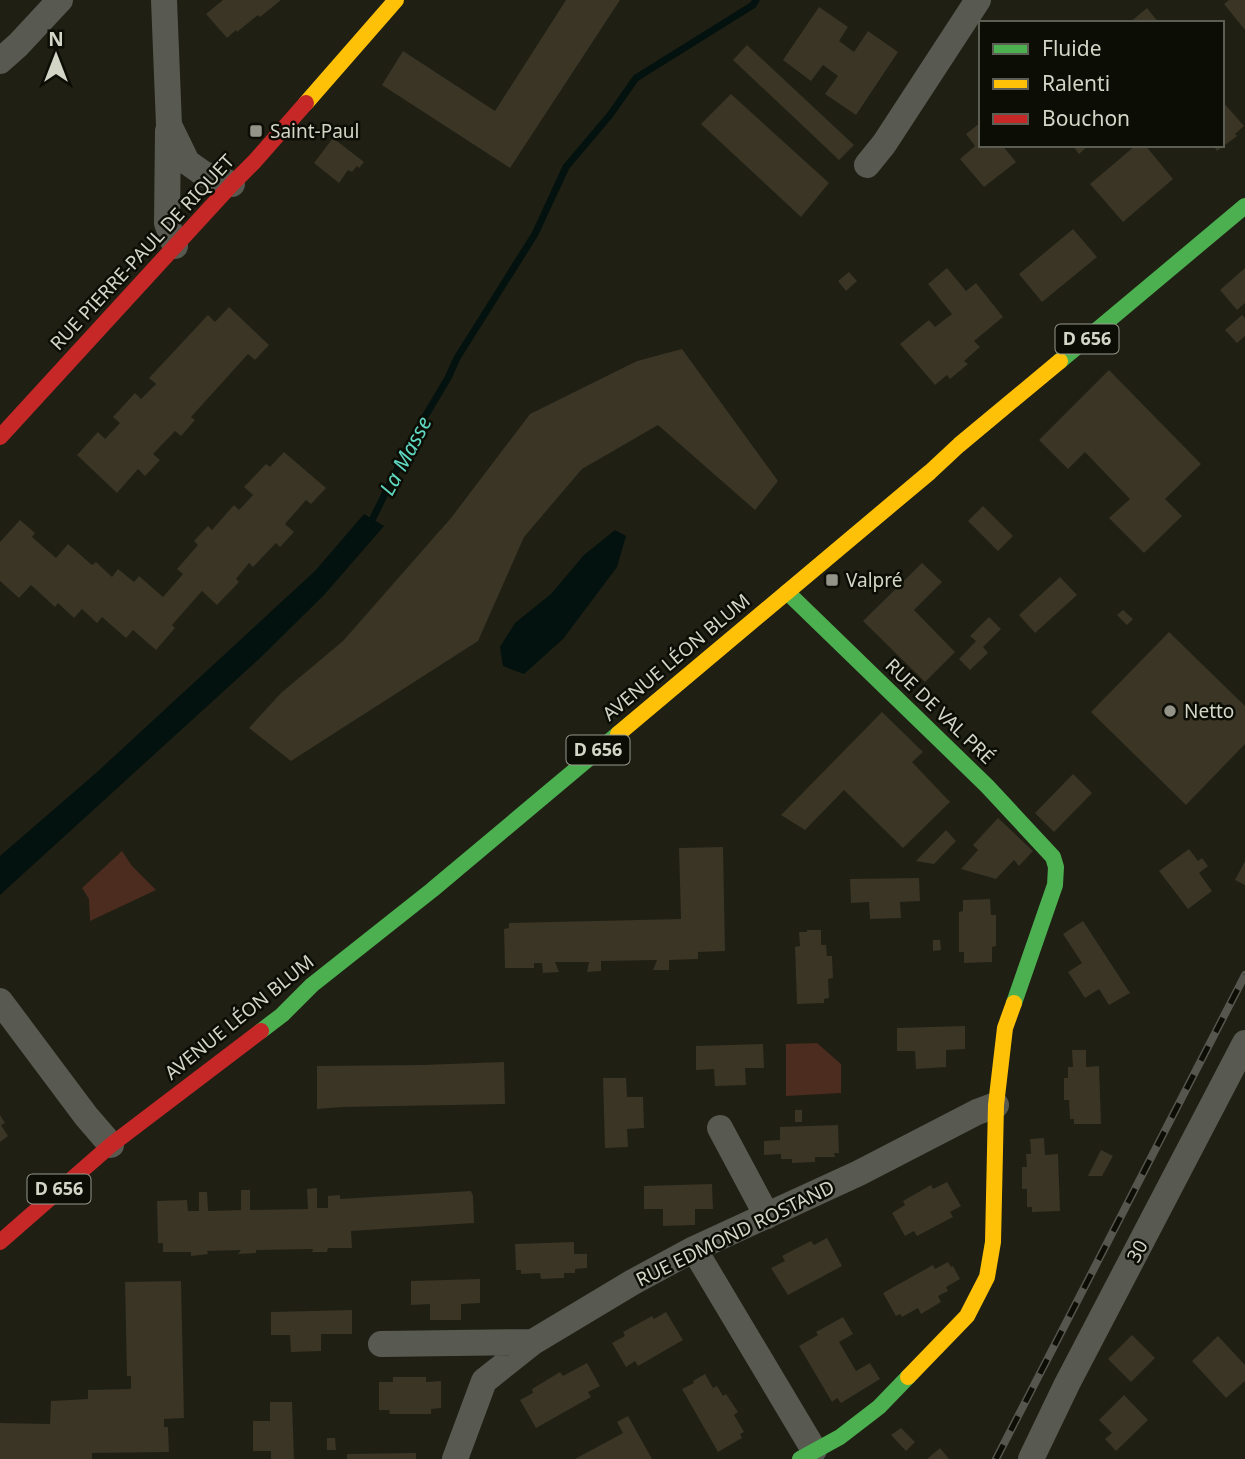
<svg xmlns="http://www.w3.org/2000/svg" width="1245" height="1459" viewBox="0 0 1245 1459" font-family="'Noto Sans',sans-serif">
<style>
.green{fill:#4b2c1e}
.water{fill:#03120e}
.lines{fill:none;stroke-linecap:round;stroke-linejoin:round}
.stream{stroke:#03120e;stroke-width:7}
.building{fill:#3a3525}
.street{stroke:#585950;stroke-width:26}
.fast{stroke:#4caf50;stroke-width:16}
.slow{stroke:#ffc107;stroke-width:16}
.jam{stroke:#c62828;stroke-width:16}
.rail-casing{stroke:#56564e;stroke-width:8}
.rail{stroke:#0c0d05;stroke-width:5;stroke-dasharray:16;stroke-linecap:butt}
.poi-dot{fill:#949588;stroke:#0c0d05;stroke-width:2.5}
.labels{text-anchor:middle;stroke-width:5;stroke-linejoin:round;paint-order:stroke}
.shield{fill:#0c0d05;stroke:#97998d;stroke-width:2}
.shield-label{font-size:18px;font-weight:bold;fill:#d3d5c7}
.poi-label{font-size:19px;fill:#d3d5c7;stroke:#0c0d05;text-anchor:start}
.street-label{font-size:19px;fill:#d3d5c7;stroke:#0c0d05}
.water-label{font-size:21px;font-style:italic;fill:#5fd7c1;stroke:#0c0d05}
</style>
<rect width="100%" height="100%" fill="#1f1f14"/>
<path class="green" d="M122,851L132,866L156,890L90,921L89,899L82,888Z
M817,1043L841,1064V1093L786,1096V1044Z"/>
<path class="water" d="M364,514L384,526L324,595L260,658L0,895V856L96,773L315,571Z
M615,530L626,536L617,567L563,639L524,674L503,666L500,647L515,623L551,594L584,555Z"/>
<g class="lines">
<path class="stream" d="M366,526L373,518L414,435L448,378L457,358L535,234L566,167L610,115L636,78L753,5L756,0"/>
</g>
<path class="building" d="M223,0H281L260,17L258,15L237,32L236,30L227,38L206,14Z
M566,0H620L510,168L382,85L403,51L495,111Z
M1229,0H1245V30L1224,4Z
M819,7L848,27L839,41L854,52L868,31L898,52L856,115L825,94L838,76L823,65L811,81L783,60Z
M1147,8L1159,23H1129Z
M747,45L854,145L839,160L733,60Z
M731,94L829,183L801,217L701,124Z
M1222,101L1244,126L1235,134L1237,136L1217,151L1213,145H1222Z
M981,122V145H1002L1016,162L984,187L960,159L975,146L966,134Z
M333,138L364,162L359,168L357,166L352,172L348,170L339,183L314,163Z
M1072,145H1089L1079,154Z
M1136,145H1145L1173,179L1123,222L1090,184Z
M1073,229L1097,257L1042,302L1019,274Z
M947,268L966,291L976,283L1003,317L974,341L980,347L964,361L968,364L950,379L947,375L935,385L900,344L929,320L935,327L952,314L928,284Z
M1245,268V303L1237,310L1220,290Z
M849,272L857,281L846,291L838,281Z
M229,307L269,345L255,360L248,354L191,417L195,420L181,436L175,431L153,454L160,460L145,476L138,469L117,493L77,455L98,432L105,439L120,423L113,417L135,393L141,399L156,384L149,378L208,315L215,322Z
M1242,315L1245,318V336L1237,343L1225,330Z
M682,349L778,481L755,510L658,425L582,469L524,537L478,641L291,761L249,728L281,693L343,641L451,518L530,414L637,361Z
M1109,370L1201,464L1165,499L1182,516L1144,553L1109,518L1130,499L1085,452L1068,469L1039,440Z
M284,452L326,488L311,504L306,500L285,524L294,532L280,547L276,543L253,567L249,563L236,579L239,582L217,605L202,591L172,625L175,628L156,650L133,630L126,638L102,617L97,623L82,609L74,618L58,603L55,607L31,585L19,598L0,581V542L20,520L35,533L32,537L56,558L68,544L92,565L96,562L112,577L118,569L134,582L139,576L163,597L183,574L177,569L198,545L194,541L208,526L212,530L234,505L239,510L253,495L244,487L266,464L270,467Z
M983,506L1013,536L998,551L968,521Z
M922,563L942,582L914,610L955,652L925,682L863,621Z
M1060,577L1077,595L1035,633L1019,615Z
M1123,610L1133,619L1127,625L1117,615Z
M989,617L1001,629L983,647L988,653L970,670L959,659L976,641L970,636Z
M1169,632L1245,706V744L1186,805L1091,712Z
M882,712L923,752L912,762L950,802L903,848L844,790L805,830L781,815Z
M1073,774L1092,793L1054,832L1035,813Z
M998,818L1033,851L1019,866L1014,860L996,879L961,869L978,850L973,845Z
M946,830L956,841L934,864L916,861Z
M723,847L725,951L698,952V959L669,960V970H653L657,960L601,961V971L587,972L589,962H555L559,972L543,973L542,963H534V968H505L504,929L509,928V923L681,919L679,848Z
M1189,849L1198,861L1202,858L1208,866L1199,873L1212,891L1188,909L1159,871Z
M1245,861V885L1235,880Z
M919,878L920,901L900,902L901,918L870,919L869,902L851,903L850,879Z
M990,899L991,915H996V946L992,947V962L964,963V952H959V912L963,911V900Z
M1083,921L1130,993L1109,1005L1099,989L1085,998L1068,972L1082,963L1063,934Z
M807,930H821V945H826L827,956H832L833,978L828,979L829,998L824,999V1003L797,1004L795,947L800,946L799,932H807Z
M933,940H940L941,950L933,951Z
M965,1026V1049L946,1050V1067L916,1069L915,1051H897V1028Z
M763,1044L764,1068H745L746,1085L715,1086L714,1069L696,1070V1046Z
M1072,1050H1086V1067L1099,1066L1101,1124H1074V1119H1070L1069,1100H1064V1078H1068V1067H1073Z
M504,1062L505,1104L342,1107L317,1109V1066L422,1065Z
M603,1078H626L627,1097H643L644,1128L627,1129L628,1147L605,1148Z
M795,1110H802V1122H795Z
M0,1115L5,1123L1,1125L8,1136L0,1142Z
M838,1125L839,1153H834L835,1157H815V1162L792,1163V1159H781V1154L764,1155V1141L780,1140V1127Z
M1044,1138L1045,1155L1058,1154L1060,1211L1032,1212V1207H1027V1189H1022V1167H1027L1026,1154H1031L1030,1139Z
M1101,1150L1113,1156L1102,1176H1088Z
M947,1182L961,1206L950,1212L953,1217L917,1236L914,1231L905,1236L892,1213L905,1205L903,1201L931,1185L933,1189Z
M712,1184L713,1209H695V1225L663,1226V1209H644V1186Z
M317,1188V1208H328V1196L340,1195V1199L471,1191L473,1196L474,1223L351,1231L352,1248H328L327,1252H312L313,1249L256,1250V1253L238,1254L241,1250L207,1251L208,1254L191,1256V1252H163V1243H158L157,1201L187,1200L188,1211H199V1192H207L208,1211L241,1210V1190H250V1210L308,1209L307,1189Z
M827,1238L842,1266L788,1295L771,1268L785,1261L782,1256L797,1248L811,1241L814,1245Z
M574,1242V1254H587V1268L575,1269V1273H564V1278L541,1279L540,1273L521,1274V1270H516L515,1244Z
M948,1262L951,1267L953,1266L960,1279L946,1287L948,1291L938,1296L941,1302L921,1314L918,1308L902,1317L900,1314L896,1316L883,1293L933,1265L935,1269Z
M480,1279V1303L461,1304V1320H430V1304L411,1305V1281Z
M181,1281L184,1418L164,1419V1427H168L169,1452L92,1453V1459H0V1423L50,1424L51,1401L88,1399V1390L131,1389V1376H127L125,1282Z
M352,1310V1334H321V1351L291,1352L290,1335H271V1312Z
M666,1312L683,1340L638,1366L635,1361L626,1367L612,1343L625,1336L623,1332L652,1316L654,1319Z
M843,1317L853,1334L839,1342L856,1371L870,1363L880,1379L841,1403L837,1398L832,1402L799,1346L818,1335L816,1332Z
M1132,1335L1155,1358L1131,1382L1108,1359Z
M1218,1336L1245,1365V1381L1226,1398L1192,1361Z
M587,1363L600,1386L588,1392L591,1397L536,1428L520,1400L533,1393L532,1389L560,1372L563,1376Z
M705,1374L713,1388L717,1386L723,1396L726,1394L738,1412L734,1415L744,1432L740,1434L742,1438L718,1452L682,1389L694,1383L693,1381Z
M393,1377H426V1382L441,1381V1408L431,1409V1414H390L389,1410H379V1382H393Z
M1124,1395L1148,1420L1116,1451L1105,1439L1112,1433L1099,1420Z
M270,1402H292L294,1459H271V1451H253V1421H270Z
M628,1416L652,1459H575L623,1433L617,1422Z
M901,1428L915,1442L906,1451L891,1435Z
M327,1438H335L336,1450H327Z
M940,1448L949,1459H927Z
M416,1453V1459H347V1454Z"/>
<g class="lines">
<path class="street" d="M164,0L169,125L187,162L204,174L232,184
M0,61L18,45L60,0
M168,131L167,223L175,246
M867,165L884,144L978,0
M0,1001L86,1116L111,1145
M720,1128L767,1216
M694,1249L814,1450
M381,1344L533,1342
M455,1459L484,1381L533,1342L633,1282L694,1249L859,1173L977,1112L996,1105
M1031,1459L1067,1384L1245,1043"/>
<path class="fast" d="M1060,361L1245,206
M787,592L987,786L1053,857L1056,867L1055,885L1014,1003
M261,1031L282,1015L312,985L432,890L618,734
M800,1459L840,1437L879,1407L908,1377"/>
<path class="slow" d="M306,103L396,0
M618,734L930,472L959,445L1060,361
M908,1377L967,1316L987,1277L993,1242L996,1105L1005,1028L1014,1003"/>
<path class="jam" d="M0,437L232,184L254,162L306,103
M0,1242L111,1145L261,1031"/>
<defs>
<path id="rail" d="M996,1459L1245,975"/>
</defs>
<use href="#rail" class="rail-casing"/>
<use href="#rail" class="rail"/>
</g>
<g class="poi-dot">
<rect x="249" y="124" width="14" height="14" rx="3.5"/>
<rect x="825" y="573" width="14" height="14" rx="3.5"/>
<circle cx="1170" cy="711" r="7"/>
</g>
<g class="labels">
<g class="shield">
<rect x="1055.5" y="324.5" width="63" height="29" rx="5"/>
<rect x="566.5" y="735.5" width="63" height="29" rx="5"/>
<rect x="27.5" y="1174.5" width="63" height="29" rx="5"/>
</g>
<g class="shield-label">
<text x="1087" y="345">D 656</text>
<text x="598" y="756">D 656</text>
<text x="59" y="1195">D 656</text>
</g>
<g class="poi-label">
<text x="270" y="138">Saint-Paul</text>
<text x="846" y="587">Valpré</text>
<text x="1184" y="718">Netto</text>
</g>
<g class="street-label">
<text transform="translate(142 252) rotate(-47)" y="7">RUE PIERRE-PAUL DE RIQUET</text>
<text transform="translate(676 657) rotate(-40)" y="7">AVENUE LÉON BLUM</text>
<text transform="translate(940 711) rotate(44)" y="7">RUE DE VAL PRÉ</text>
<text transform="translate(239 1017) rotate(-39)" y="7">AVENUE LÉON BLUM</text>
<text transform="translate(735 1233) rotate(-26)" y="7">RUE EDMOND ROSTAND</text>
<text transform="translate(1137 1251) rotate(-62)" y="7">30</text>
</g>
<g class="water-label">
<text transform="translate(406 456) rotate(-62)" y="7">La Masse</text>
</g>
</g>
<rect x="979" y="21" width="245" height="126" fill="#0c0d05" stroke="#5c5d53" stroke-width="2"/>
<rect x="993" y="44" width="35" height="10" fill="#4caf50" stroke="#5c5d53" stroke-width="2"/>
<text x="1042" y="56" font-size="21" fill="#d3d5c7">Fluide</text>
<rect x="993" y="79" width="35" height="10" fill="#ffc107" stroke="#5c5d53" stroke-width="2"/>
<text x="1042" y="91" font-size="21" fill="#d3d5c7">Ralenti</text>
<rect x="993" y="114" width="35" height="10" fill="#c62828" stroke="#5c5d53" stroke-width="2"/>
<text x="1042" y="126" font-size="21" fill="#d3d5c7">Bouchon</text>
<g transform="translate(56 56)" stroke="#0c0d05" stroke-width="5" paint-order="stroke">
<path d="M0-5L12 26L0 18L-12 26Z" fill="#d3d5c7"/>
<text y="-10" font-size="19" font-weight="bold" text-anchor="middle" fill="#d3d5c7">N</text>
</g>
</svg>
